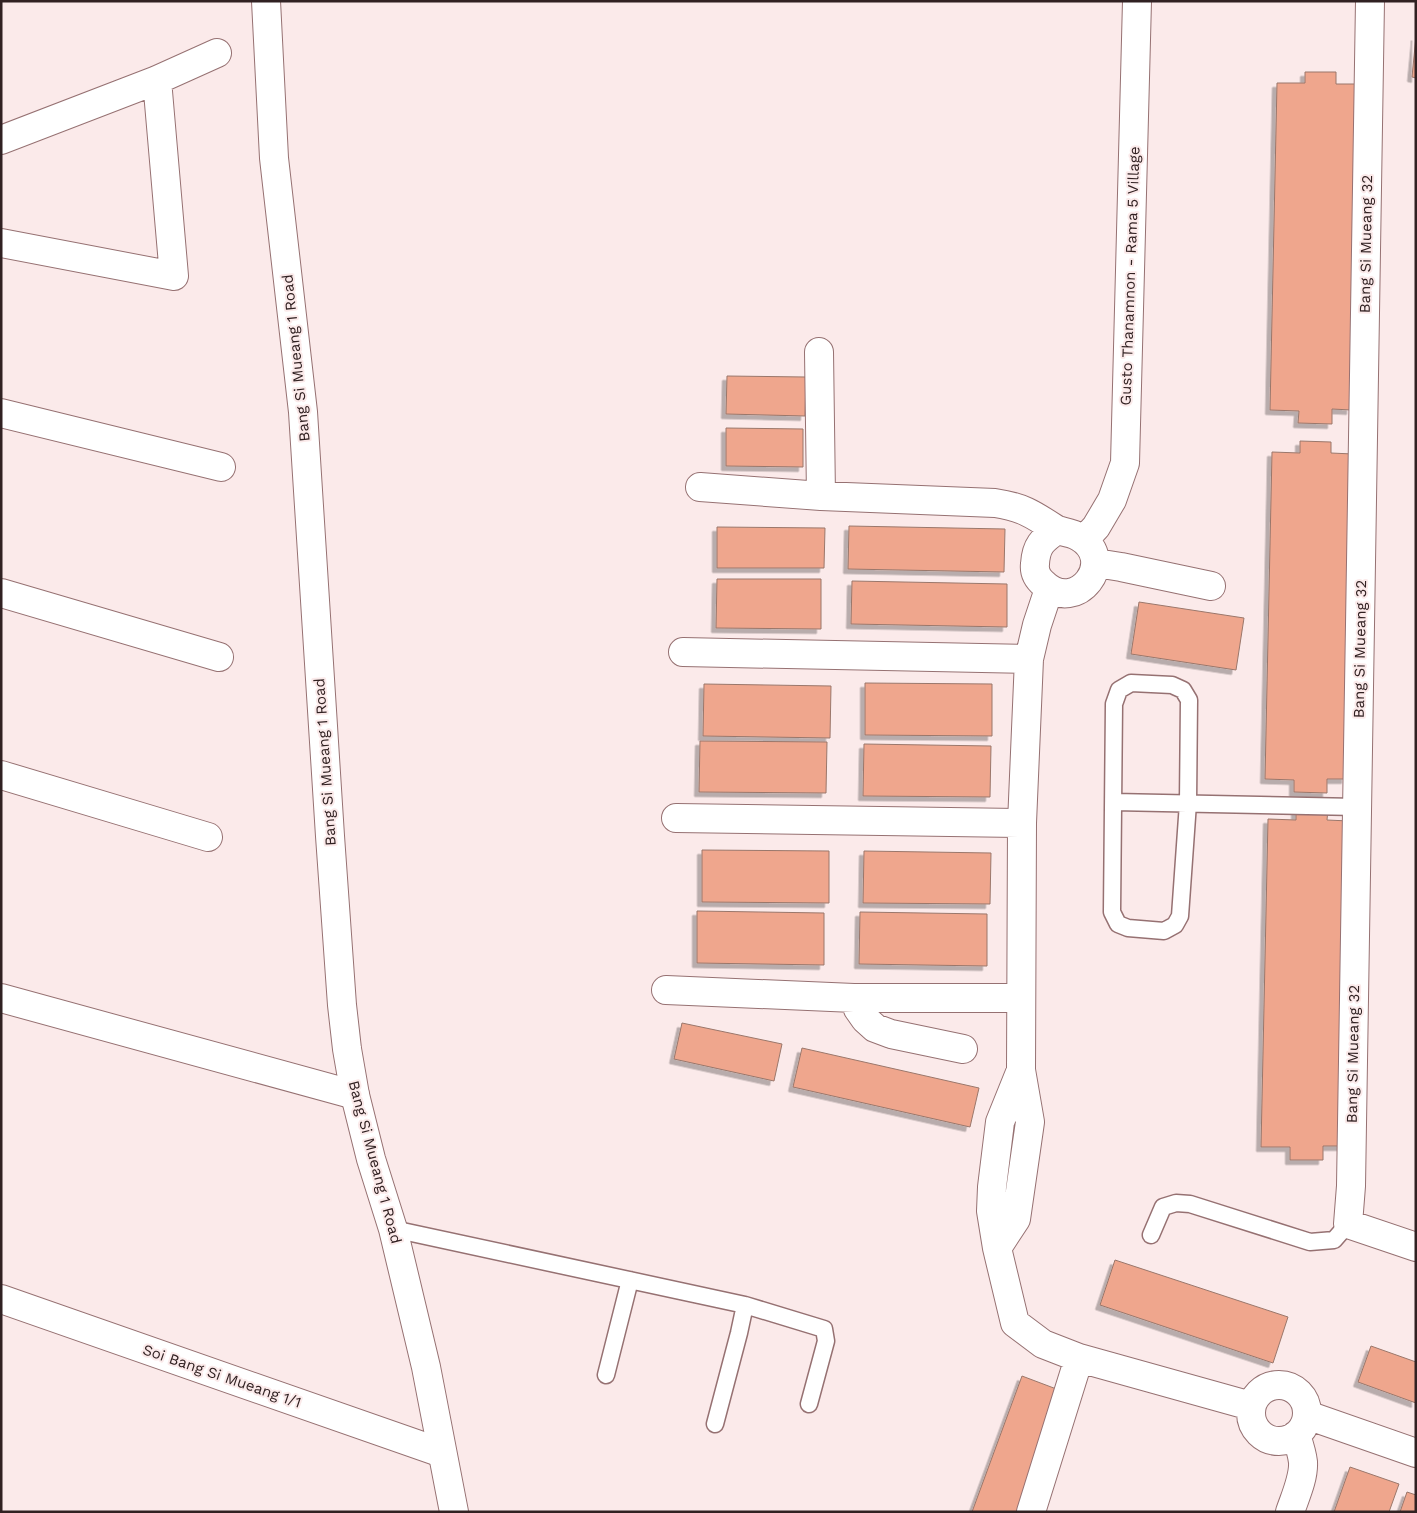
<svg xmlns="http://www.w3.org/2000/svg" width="1417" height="1513" viewBox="0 0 1417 1513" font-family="'Work Sans',sans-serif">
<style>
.building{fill:#efa68d;stroke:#9a776b;filter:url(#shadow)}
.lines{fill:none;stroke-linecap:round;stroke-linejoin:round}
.service-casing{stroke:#967172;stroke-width:19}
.minor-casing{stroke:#967172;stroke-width:30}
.tertiary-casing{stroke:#967172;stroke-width:30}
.service{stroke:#fff;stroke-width:16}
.minor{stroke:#fff;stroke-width:28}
.tertiary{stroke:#fff;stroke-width:28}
.labels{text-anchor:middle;stroke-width:4;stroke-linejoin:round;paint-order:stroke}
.street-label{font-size:15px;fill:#312122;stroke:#fbeaea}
</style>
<defs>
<filter id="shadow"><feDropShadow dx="-4.5" dy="4.5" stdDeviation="0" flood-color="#0004"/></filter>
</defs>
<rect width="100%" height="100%" fill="#fbeaea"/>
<path class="building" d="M1416,36V78L1412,77Z
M1305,72H1336V84H1358L1351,410L1332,409V424L1298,423L1299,411L1270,410L1277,83H1305Z
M727,376L806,377L805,416L726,414Z
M726,428L803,429V467L726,466Z
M1300,441L1331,442V453L1353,454L1346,779H1327V793L1294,792V780L1265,779L1272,452L1300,453Z
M849,526L1005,529L1004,572L848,569Z
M717,527L825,528L824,568H717Z
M717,579H821V629L716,628Z
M852,581L1007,584V627L851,624Z
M1139,602L1244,618L1236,670L1131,654Z
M865,683L992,684V736L865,735Z
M704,684L831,686L830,738L703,736Z
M700,741L827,742L826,793L699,792Z
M864,744L991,746L990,797L863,796Z
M1296,808L1328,809L1327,820L1349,821L1342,1146H1323V1160H1290V1147H1261L1268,819L1296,820Z
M702,850L829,851V903L702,902Z
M864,851L991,853L990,904L863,903Z
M697,911L824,913V965L697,963Z
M860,912L987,914V966L859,964Z
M682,1023L782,1044L774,1081L674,1059Z
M802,1048L979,1088L970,1127L793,1087Z
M1115,1260L1288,1317L1273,1363L1100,1305Z
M1371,1346L1416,1362V1403L1358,1382Z
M1022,1376L1067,1393L1024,1512H972Z
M1350,1467L1399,1484L1389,1512H1334Z
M1407,1492L1416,1495V1512H1400Z"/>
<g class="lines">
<defs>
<path id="service" d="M1131,683L1172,685L1183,690L1189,700L1188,803L1180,916L1175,925L1164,931L1128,928L1118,924L1112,912L1114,704L1119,690Z
M1114,802L1357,807
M393,1229L745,1305L739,1333L715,1424
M1151,1235L1163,1207L1176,1203L1190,1204L1310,1242L1334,1240L1348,1224
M745,1305L824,1329L826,1341L809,1404
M606,1375L630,1280"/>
<path id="minor" d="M1370,1L1351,1186L1348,1224L1416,1247
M1,140L157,80L217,53
M1,243L174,276L157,80
M819,352L821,496
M1,413L221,467
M700,487L821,496L995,503C1023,507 1034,515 1057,530
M1057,530C1064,532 1073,533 1079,537C1119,561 1076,615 1044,584C1038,579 1034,572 1035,564C1036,546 1042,540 1057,530Z
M1084,540L1096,527L1112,500L1125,463L1137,1
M1096,563L1121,567L1211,586
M1,593L219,657
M683,652L1029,659
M1,775L208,837
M676,818L1022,823
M666,990L854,998H1021
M1,998L355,1095
M854,998L858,1009L865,1019L875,1028L891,1034L963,1049
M1021,1070L1000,1122L992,1187L991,1211L997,1248L1015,1323L1043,1344L1079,1358L1251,1406
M997,1248L1016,1219L1030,1122L1021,1070L1022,823L1029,659L1037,625L1049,589
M1,1299L442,1453
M1251 1413a28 28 0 1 1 56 0a28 28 0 1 1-56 0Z
M1307,1415L1416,1453
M1031,1512L1079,1358
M1290,1512C1295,1497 1304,1478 1303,1462C1302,1453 1299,1444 1296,1435"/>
<path id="tertiary" d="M266,1L274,158L303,412L330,836L342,1005L347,1049L355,1095L371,1159L393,1229L426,1367L454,1512"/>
</defs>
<use href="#service" class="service-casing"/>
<use href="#minor" class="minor-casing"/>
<use href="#tertiary" class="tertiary-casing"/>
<use href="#service" class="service"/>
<use href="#minor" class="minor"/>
<use href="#tertiary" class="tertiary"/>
</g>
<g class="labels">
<g class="street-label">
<text transform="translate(1366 244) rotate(-89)" y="5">Bang Si Mueang 32</text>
<text transform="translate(1130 276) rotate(-88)" y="5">Gusto Thanamnon - Rama 5 Village</text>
<text transform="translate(296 358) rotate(-96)" y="5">Bang Si Mueang 1 Road</text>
<text transform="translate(1360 649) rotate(-89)" y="5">Bang Si Mueang 32</text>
<text transform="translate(325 762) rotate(-94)" y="5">Bang Si Mueang 1 Road</text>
<text transform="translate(1353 1054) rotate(-89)" y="5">Bang Si Mueang 32</text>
<text transform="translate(375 1162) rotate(75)" y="5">Bang Si Mueang 1 Road</text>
<text transform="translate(222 1376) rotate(19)" y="5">Soi Bang Si Mueang 1/1</text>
</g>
</g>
<rect width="1417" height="1513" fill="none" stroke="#312122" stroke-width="5"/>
</svg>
